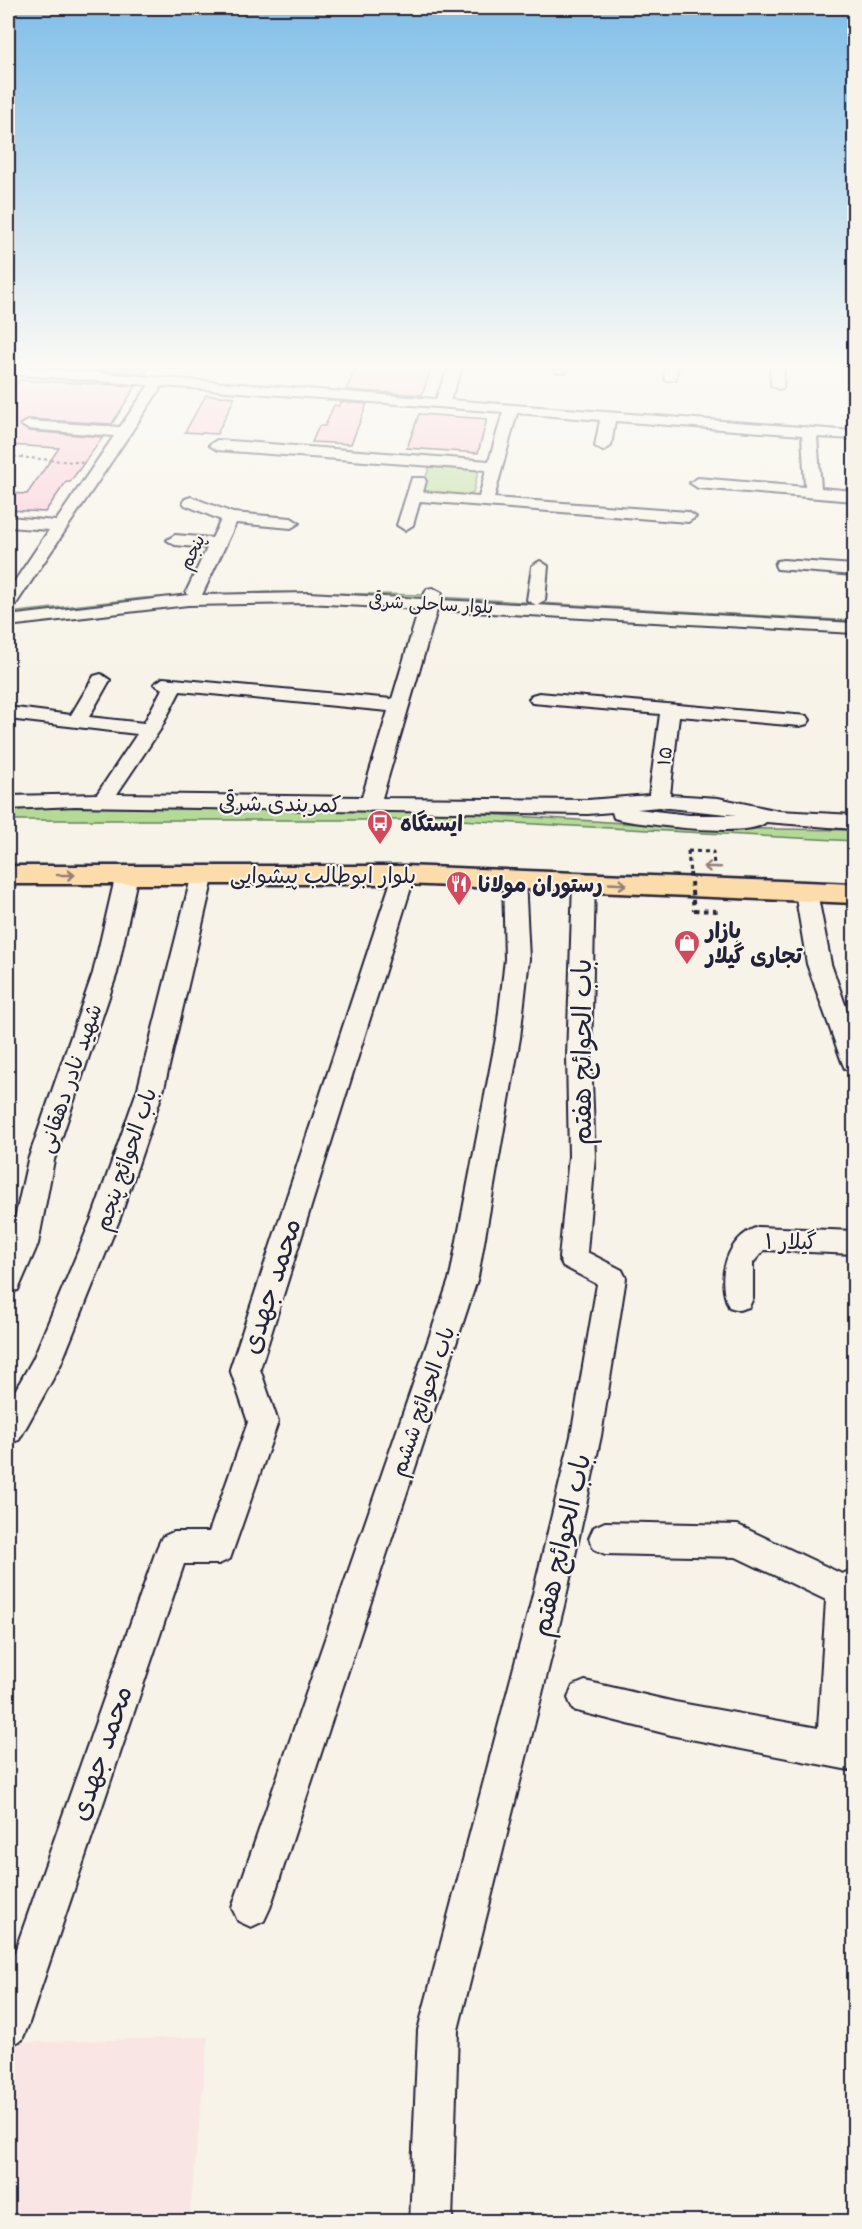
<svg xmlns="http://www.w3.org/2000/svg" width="862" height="2229" viewBox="0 0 862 2229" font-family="Mynerve,'Playpen Sans Arabic',sans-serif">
<rect width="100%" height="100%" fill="#f7f3e8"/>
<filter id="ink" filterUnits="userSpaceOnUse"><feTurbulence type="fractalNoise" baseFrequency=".0167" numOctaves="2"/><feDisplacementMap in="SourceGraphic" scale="12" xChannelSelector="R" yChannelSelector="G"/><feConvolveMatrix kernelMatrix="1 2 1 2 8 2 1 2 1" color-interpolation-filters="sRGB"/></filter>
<g filter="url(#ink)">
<path fill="#f9e5e3" d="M208,2037L189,2221H8V2043Z"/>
<path fill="#b4da95" stroke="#6b7e68" stroke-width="1.5" d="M436,465L471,467L478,472L473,493C458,498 435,496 422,489L429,468Z
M268,592L426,595L424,599L318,595L10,618L9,613L144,598Z
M438,597L854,621V625L439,600Z
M71,807L456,812L700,828L854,830V841L459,820H8V809Z"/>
<path fill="#fdc4d6" stroke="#22223b" stroke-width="1.5" d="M74,366H150L144,374L72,369Z
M357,366H432L422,395L346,390Z
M19,380L136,386L112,424L28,419L19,424L28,431L103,437L70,482H66L45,512L8,510V493L27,494L59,448L8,445V395Z
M206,395L235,397L217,434L185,432Z
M341,402L367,404L351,444L312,442L319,426H325L334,405L339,406Z
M419,414L487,419L478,453L407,448Z"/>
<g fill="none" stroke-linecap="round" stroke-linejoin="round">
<defs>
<path id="minor" d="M8,366L436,399L449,366H463L450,400L854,431V439L817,437L821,488L854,491V501L698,488L690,483L698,478L805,487L802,435L615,421L611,446L603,451L595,446L600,420L517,413L494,498L688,512L696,517L688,522L420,501L413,525L405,530L397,525L412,478H424L426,481L423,492L479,497L486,470L217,450L209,445L217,440L489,461L503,412L162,386L14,607L8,608V591L49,530L8,527V517L56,521L114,436L28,429L21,425L28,421L120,427L149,385L8,374Z
M555,366H569L566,372H556Z
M664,366H678L675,380H665Z
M770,366H784L783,388L778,389L771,385Z
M191,497L233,513L291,518L299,523L291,528L236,523L202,595L308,593L422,599L427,589L433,588L442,593L440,600L536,605L527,600L532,566L540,561L548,566L545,600L536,605L854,623V633L437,610L382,798L588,800L649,795L660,714L532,703L529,699L532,695L539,693L807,716L810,720L807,724L800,726L679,716L670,795L718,798L779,811L854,815V829L766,822C749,839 647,824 621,820L614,818L612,812L588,814L75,806L8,809V796L97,794L137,734L8,719V707L71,715L94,676L101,674L110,680L89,717L144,723L162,689L154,684L163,678L392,699L419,609L308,603L188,605L8,626V616L188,595L186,592L207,548L175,545L167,540L175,535L212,538L221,520L185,505L183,502L185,499ZM180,691L388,711L362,797L117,794L160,730ZM659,807L736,815H689L637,809Z
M783,560L854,565V575L777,569L775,565L777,561Z
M127,867L135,869L138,874L117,973L54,1160L38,1244L18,1290L8,1293V1250L28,1160L93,973L116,874L119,869Z
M203,867L211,869L214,874L164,1088L120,1218L60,1366L19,1440L8,1444V1403L33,1359L92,1218L138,1088L192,874L195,869Z
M404,868L412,870L415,875L260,1369L278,1422L230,1559L219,1564H184L28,2026L22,2040L8,2046V1971L157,1548L162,1537L173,1532H209L248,1422L230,1369L393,875L396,870Z
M514,871L522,873L525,878L529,959L520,1038L478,1277L270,1908L264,1921L251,1927L238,1921L232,1908L450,1277L496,1038L505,959L503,878L506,873Z
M584,875L592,877L595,882L591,1057L595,1156L587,1252L622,1270L626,1278L601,1436L564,1606L458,2030L452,2222H410L418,2030L530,1606L571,1436L597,1284L563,1266L559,1258L569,1156L567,1057L573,882L576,877Z
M806,885L814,887L817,892L831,964L854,1030V1071L845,1069L842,1062L807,964L795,892L798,887Z
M758,1227L854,1231V1254L764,1250L753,1263V1298L749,1307L739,1310L729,1307C715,1278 727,1237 758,1227Z
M605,1522L738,1525L842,1574L854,1569L852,1735L854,1771L675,1736L573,1710L568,1698L573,1686L585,1681L675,1702L818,1728L826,1600L736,1557L605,1554L594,1549L589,1538L594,1527Z"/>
<path id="highway" d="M8,866H404L854,884V903L404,884H8Z"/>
</defs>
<use href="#minor" stroke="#22223b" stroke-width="4"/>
<use href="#highway" stroke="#22223b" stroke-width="5"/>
<path stroke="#22223b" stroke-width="2" stroke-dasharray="3 3" stroke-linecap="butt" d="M8,456L84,463"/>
<path stroke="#22223b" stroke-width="3" stroke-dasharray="4 4" stroke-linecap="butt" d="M688,851L713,852L714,867"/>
<path stroke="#22223b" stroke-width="4" stroke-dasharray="4.5 4.5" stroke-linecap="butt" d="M694,910L716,911V907"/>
<use href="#minor" fill="#f7f3e8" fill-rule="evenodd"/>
<use href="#highway" fill="#fddcac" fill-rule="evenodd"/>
<path stroke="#22223b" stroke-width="3" stroke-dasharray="4 4" stroke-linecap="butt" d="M688,851L690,875"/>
<path stroke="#22223b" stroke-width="4" stroke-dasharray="4.5 4.5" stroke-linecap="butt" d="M690,873L694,910"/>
</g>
<defs><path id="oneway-shaft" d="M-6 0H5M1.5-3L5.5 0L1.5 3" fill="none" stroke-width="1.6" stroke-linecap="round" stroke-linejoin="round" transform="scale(1.5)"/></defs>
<g stroke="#907f74">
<use href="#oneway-shaft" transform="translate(712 867) rotate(-178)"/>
<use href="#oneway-shaft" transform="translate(66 875)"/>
<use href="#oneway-shaft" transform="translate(618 884) rotate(3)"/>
</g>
</g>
<linearGradient id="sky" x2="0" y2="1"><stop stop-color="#81bee8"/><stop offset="0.54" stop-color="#fbfaf5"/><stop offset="1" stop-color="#fbfaf5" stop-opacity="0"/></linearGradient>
<rect width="862" height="678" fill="url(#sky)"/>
<defs>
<symbol id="bus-pin" viewBox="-11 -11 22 30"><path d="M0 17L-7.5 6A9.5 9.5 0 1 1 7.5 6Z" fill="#d1495b" stroke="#f7f3e8"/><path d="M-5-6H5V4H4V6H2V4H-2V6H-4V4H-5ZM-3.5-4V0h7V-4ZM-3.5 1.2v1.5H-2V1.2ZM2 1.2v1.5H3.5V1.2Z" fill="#fff"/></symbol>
<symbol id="restaurant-pin" viewBox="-11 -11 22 30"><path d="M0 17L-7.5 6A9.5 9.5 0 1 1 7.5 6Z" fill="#d1495b" stroke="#f7f3e8"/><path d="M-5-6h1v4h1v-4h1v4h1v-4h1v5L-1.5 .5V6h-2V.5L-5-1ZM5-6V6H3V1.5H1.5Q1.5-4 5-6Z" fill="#fff"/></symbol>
<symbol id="shop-pin" viewBox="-11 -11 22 30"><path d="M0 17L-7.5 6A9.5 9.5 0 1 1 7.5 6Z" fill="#d1495b" stroke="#f7f3e8"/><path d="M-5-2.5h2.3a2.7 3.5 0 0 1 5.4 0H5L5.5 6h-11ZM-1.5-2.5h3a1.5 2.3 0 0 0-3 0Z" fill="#fff"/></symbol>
</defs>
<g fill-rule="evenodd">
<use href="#bus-pin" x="365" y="808" width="30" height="40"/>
<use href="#restaurant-pin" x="444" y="869" width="30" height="40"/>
<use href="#shop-pin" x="672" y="928" width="30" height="40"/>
</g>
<g text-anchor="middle" stroke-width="4.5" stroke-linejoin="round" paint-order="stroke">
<g font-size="18" fill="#22223b" stroke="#f7f3e8">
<text transform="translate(192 552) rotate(-64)" y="6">پنجم</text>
<text transform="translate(431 604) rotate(3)" y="6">بلوار ساحلی شرقی</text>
<text transform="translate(665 756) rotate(-83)" y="6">۱۵</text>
</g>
<g font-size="22" fill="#22223b" stroke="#f7f3e8">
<text transform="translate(280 803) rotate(1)" y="8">کمربندی شرقی</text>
<text x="323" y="883">بلوار ابوطالب پیشوایی</text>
<text transform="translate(69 1078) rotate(-71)" y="8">شهید نادر دهقانی</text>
<text transform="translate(125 1159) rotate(-71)" y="8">باب الحوائج پنجم</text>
<text x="791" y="1249">گیلار ۱</text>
<text transform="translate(422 1401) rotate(-71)" y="8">باب الحوائج ششم</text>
</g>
<g font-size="22" font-weight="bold" fill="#22223b" stroke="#f7f3e8" text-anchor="start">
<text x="400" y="831">ایستگاه</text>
<text x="478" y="892">رستوران مولانا</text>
<text x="706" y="938">بازار<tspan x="706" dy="25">تجاری گیلار</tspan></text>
</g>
<g font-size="27" fill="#22223b" stroke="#f7f3e8">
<text transform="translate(582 1052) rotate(-90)" y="9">باب الحوائج هفتم</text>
<text transform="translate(271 1286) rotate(-72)" y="9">محمد جهدی</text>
<text transform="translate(561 1545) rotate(-77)" y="9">باب الحوائج هفتم</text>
<text transform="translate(101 1753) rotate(-71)" y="9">محمد جهدی</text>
</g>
</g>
<rect width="862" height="2229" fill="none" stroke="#f7f3e8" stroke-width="30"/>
<rect x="15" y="15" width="832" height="2199" fill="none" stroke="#22223b" stroke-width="2" filter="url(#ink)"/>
</svg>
